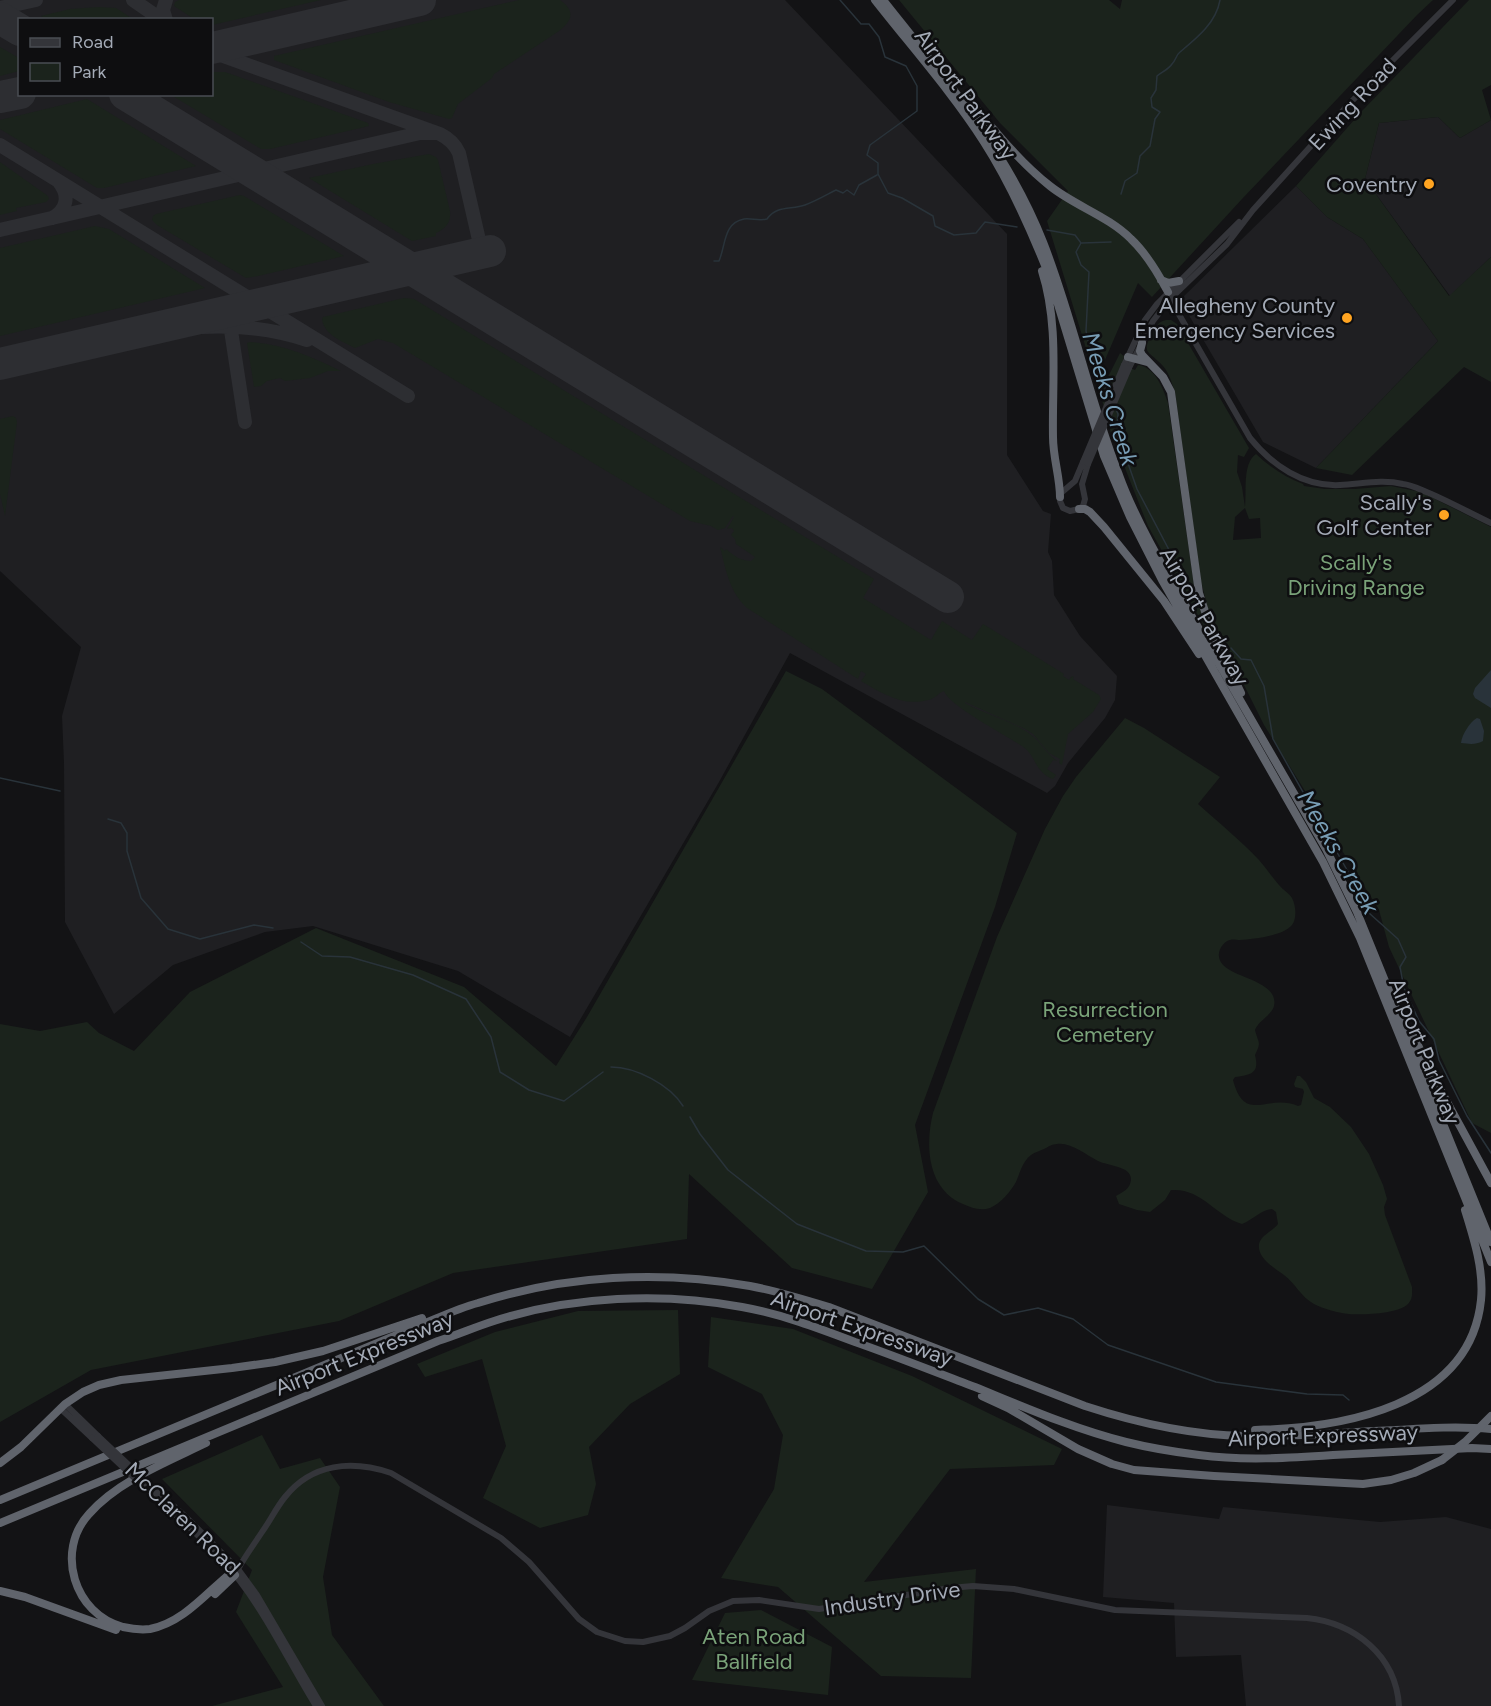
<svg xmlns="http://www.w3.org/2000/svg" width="1491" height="1706" viewBox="0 0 1491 1706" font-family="Figtree,sans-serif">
<rect width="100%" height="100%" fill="#131315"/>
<path fill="#1f1f22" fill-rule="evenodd" d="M0,0H785L1007,234V455L1043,511L1051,514L1048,552L1052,561L1054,595L1080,636L1117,676L1115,700L1105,718L1068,763L1055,786L1047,793L790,653L719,782L570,1037L458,971L313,926L265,932L173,965L114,1014L65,922L64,763L62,716L81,647L0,571ZM20,20H212V94H20Z
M1438,117L1460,138L1491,120V257L1450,296L1365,179L1379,123Z
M1296,186L1327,217L1363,239L1438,341L1316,468L1263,442L1180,300Z
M1107,1505L1219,1519L1223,1507L1380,1522L1446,1517L1491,1529V1706H1246L1241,1655L1176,1657L1174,1603L1103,1597Z"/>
<path fill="#1b231c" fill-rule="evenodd" d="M179,0H321L212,25V20L194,19L174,6L175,2Z
M519,0H560C576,11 572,21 559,31L494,74L492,78L458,104L452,118L449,119L389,102L274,60V56Z
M899,0H1109L1120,9L1122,0H1433L1417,15L1242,199L1152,297L1138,283L1096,381L1047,221L1068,191L1000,123Z
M1469,0H1491V85L1482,90L1491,120L1460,138L1438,117L1379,123L1365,179L1449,296L1491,257V382L1464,367L1352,475L1316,468L1438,341L1363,239L1327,217L1296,186L1362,111Z
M98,7L116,8L133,19L47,20L41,16L70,9Z
M0,47L19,58V71L0,76Z
M212,72H225L368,123L369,126L270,149H261L171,95L212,94Z
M87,99L196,166L104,188H97L0,129V120Z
M429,154L436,157L438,160L450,211C451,223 446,228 436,233V236L412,241L309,178L373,164Z
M0,162L48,196L49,199L46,202L16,208L17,211L0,215Z
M240,195L244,196L344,256L258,276L246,278L157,225L152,220L153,216L156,214Z
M95,226L109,229L205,288L0,336V248Z
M404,298L414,299L874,579L863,598L931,640L942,621L972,640L983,624L1064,674L1063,676L1069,680L1072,676L1074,677L1073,679L1099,695L1101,699L1093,712L1068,734L1062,765L1059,763L1060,759L1049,753L1033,734L1025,729L965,702V703C986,715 1011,720 1030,734C1040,741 1046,753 1057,761L1053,760L1047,769L1056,775L1053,779C1034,772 1037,756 1022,746C1006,735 949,706 944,691C938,693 935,699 928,700C902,707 882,693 861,681L866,674L861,671L858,679L747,608C729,591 726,570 720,547L725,551L726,549C734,556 741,561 751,561L755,557L736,544L735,539L731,535L734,531L732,528L727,529L734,517L733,516L725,528L718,530L711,526L690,521L393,343L378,339L355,348C342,341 324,335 322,319L323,317Z
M1166,320H1171L1177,324L1249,448L1244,457L1238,455L1237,472L1242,487L1245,507C1247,491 1242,464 1256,454C1270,467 1285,477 1303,484L1304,486L1325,489H1355L1391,486L1421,492L1491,527V1133L1472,1123L1389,947L1379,910L1264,725L1217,631L1208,609L1201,581L1175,392C1172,383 1169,373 1163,366C1149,350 1140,355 1153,332C1157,325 1158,322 1166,320ZM1245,508L1249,519L1260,518L1261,538L1233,540L1235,517Z
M250,342C283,344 312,357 341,371H328L310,378L285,381L280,378L267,381L261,386L254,387L247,343Z
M1120,353L1124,356L1122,365L1135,370L1138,365C1155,367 1163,388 1168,403L1195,592L1208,633L1148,526L1111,433L1100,393Z
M13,416L16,418L17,422L5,516L0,494V419Z
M786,671L822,689L1017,833L995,907L915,1125L928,1192L872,1289L792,1268L689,1174L687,1239L453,1273L339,1321L91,1370L0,1422V1024L40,1031L87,1022L99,1033L134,1051L190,992L316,928L464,987L556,1066L587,1017Z
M1125,718L1144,728L1220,777L1198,804C1218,822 1240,840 1259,860C1266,868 1272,877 1279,885C1283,890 1289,893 1292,898C1296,906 1297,918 1292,925C1283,936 1253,939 1240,940C1237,940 1233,939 1230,940C1225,941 1220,947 1219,953C1215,979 1280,976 1274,1006C1271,1016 1259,1020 1255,1030C1258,1043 1262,1041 1255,1055C1260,1074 1250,1075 1235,1077L1233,1080C1245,1125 1267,1093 1298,1106L1301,1105L1304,1092L1303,1089L1295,1087L1294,1084L1297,1076H1300L1306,1082L1314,1098L1330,1107L1351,1127L1369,1154L1383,1185L1387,1199L1384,1207L1385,1215L1412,1287C1412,1293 1413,1299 1408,1304C1398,1314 1363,1315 1349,1314C1339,1313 1323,1309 1314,1304C1301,1297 1295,1283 1284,1275C1274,1268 1257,1258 1259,1244C1261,1235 1273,1231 1278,1224L1276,1212L1272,1209C1260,1210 1253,1220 1242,1224C1214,1215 1202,1188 1171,1190L1165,1200L1150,1212L1137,1210L1119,1204L1116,1196C1123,1192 1130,1189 1131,1180C1132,1166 1108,1166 1098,1161C1086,1155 1071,1142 1057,1144C1052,1144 1048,1147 1044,1149C1040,1151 1035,1152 1031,1155C1022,1162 1020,1173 1016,1182C1011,1191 1000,1204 990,1208C980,1211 972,1208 963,1204C927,1189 925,1145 933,1113L997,937L1045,829L1063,796L1076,777Z
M678,1310L680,1374L630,1404L589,1447L596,1484L588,1515L540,1528L483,1498L506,1446L482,1359L425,1377L417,1364L495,1332L578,1311Z
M711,1317L793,1329L912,1376L1062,1449L1054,1465L950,1469L864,1582L976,1569L971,1678L881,1676L778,1587L721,1578L774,1489L783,1435L762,1394L708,1367Z
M262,1435L280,1469L320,1458L340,1487L323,1577L332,1635L384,1706H212L283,1687L236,1612L252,1570L162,1479Z
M761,1610L832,1647L828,1695L692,1680L725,1613Z"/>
<path fill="#29333a" d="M1491,670V708L1475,698L1473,694L1475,688Z
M1477,718L1480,719L1484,731L1483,741C1475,745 1470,744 1461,743C1462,734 1470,722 1477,718Z"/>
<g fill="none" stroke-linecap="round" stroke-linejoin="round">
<path stroke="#29333a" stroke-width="1.5" d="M840,0L861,24H869L879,37L885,57L906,66L917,86V111L870,145L867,155L878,163V174L888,193L902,198L933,216L935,226L954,235L976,233L985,222L1017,227
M1121,194L1125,181L1137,173L1140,156L1150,146L1155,119L1160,112L1152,107L1151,98L1156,90L1157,76C1162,72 1169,69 1172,64C1176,60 1176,55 1180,52C1197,38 1216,23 1220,0
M1047,230L1075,235L1081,243L1076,252L1081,265L1089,272L1086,331L1093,360L1109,394
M1082,243L1111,242
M714,261H719C726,245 723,223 744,219C751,218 759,221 767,219C777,205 791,210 805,205C816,201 826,195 836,190L843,193L847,190L854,195L859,185L877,175
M1115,407L1118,414L1117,432L1137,489L1188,586
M1231,648L1241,659L1251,660L1264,686L1273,739L1364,900L1369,913L1398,939L1406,957L1400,967L1404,988L1419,1021L1434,1039L1439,1060L1467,1116L1491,1153
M0,778L60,791
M108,819L121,823L127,833V851L141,898L168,929L200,939L254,925L273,928
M301,942L322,956L350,957L413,975L466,999L491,1037L500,1072L529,1090L564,1101L603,1072
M611,1067C636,1067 670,1085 683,1106
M690,1117L700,1134L728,1170L797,1224L866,1251L903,1252L924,1246L978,1299L1004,1315L1038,1308L1073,1319L1108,1345L1216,1382L1307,1394L1343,1395L1349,1400"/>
<path stroke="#2d2e32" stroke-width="14" d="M133,0L162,20
M0,8L36,0
M166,20L163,10L166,0
M212,52L440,134C448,138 455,144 459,153L482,253
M0,145L408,396
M52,218C67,210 70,196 59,182
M0,230L420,133H435
M228,311L245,422
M129,334C191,326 246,320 307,340"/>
<path stroke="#2d2e32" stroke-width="32" d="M0,18L20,30
M212,48L420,0
M125,94L948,597
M0,97L20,93
M0,364L490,251"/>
<path stroke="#34353a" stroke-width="6" d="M1169,297L1250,438C1272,465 1303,487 1340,485C1361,484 1382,479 1403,484C1412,485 1421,490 1429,493C1450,502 1470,513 1491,523
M1124,365L1145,320L1157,304L1239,222
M1129,368L1153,321L1170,299L1227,244L1253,210L1348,105L1453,0
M1083,462L1075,481L1061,493L1060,501L1063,508L1070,511L1079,509L1083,506L1085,499L1082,484L1088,464
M65,1404L98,1436
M61,1409L92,1438
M150,1485L186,1517L238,1569L257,1595L322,1706
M144,1487C177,1516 212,1546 239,1580C269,1619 290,1664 316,1706
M235,1575C242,1560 253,1546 262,1532C270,1521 276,1508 285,1497C312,1463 352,1460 391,1473L501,1538L529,1562L579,1619L597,1632L625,1641L643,1642L670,1636L685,1628L709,1611L733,1601L759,1600L819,1609L950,1588L973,1586L1014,1589L1115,1610L1307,1618C1354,1623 1396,1655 1399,1706"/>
<path stroke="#60646c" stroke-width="8" d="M875,0C911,46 952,92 984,142C1011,184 1032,232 1050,278L1104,456L1130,517L1162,580L1323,862L1360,938L1491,1262
M883,0C943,76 1007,150 1043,242C1073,318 1089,399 1119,475C1132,511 1150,544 1169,577L1326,849L1357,912L1491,1242
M965,95C991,126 1017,160 1050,186C1075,206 1108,216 1131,239C1147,254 1158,273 1168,292
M1042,271C1059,324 1052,382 1053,437C1053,458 1060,477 1060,497
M1161,280L1168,283L1179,281
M1142,343L1140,351L1142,355L1163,377L1171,392L1199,593L1211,630L1241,693
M1128,357L1147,362
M1079,509H1085L1090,512L1104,527L1164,601L1199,654
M1413,1035L1434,1078L1491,1183
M982,1396L1008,1408L1078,1449L1112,1464L1134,1470L1214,1476L1363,1484L1391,1480L1414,1473L1442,1460
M1255,1430C1341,1428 1470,1407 1481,1300C1484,1270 1474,1239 1465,1210
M206,1443C167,1462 118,1481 89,1514C55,1551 74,1614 123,1627C132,1629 141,1630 150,1629C184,1622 206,1593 232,1572
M0,1463L21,1447L65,1404L83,1392L99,1385L121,1380L232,1368L275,1362L323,1351L422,1318
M0,1500L435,1319C449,1313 463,1307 478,1303C565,1275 660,1270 750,1286C777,1291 803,1299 829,1307L1085,1406C1137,1423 1190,1435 1245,1436C1295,1437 1345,1432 1395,1430C1427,1428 1459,1426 1491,1429
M0,1523L438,1341C457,1335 475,1327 494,1321C571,1296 663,1292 742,1307C781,1314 818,1328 855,1342C895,1356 935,1372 975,1387C1024,1407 1074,1429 1126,1442C1150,1448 1175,1452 1199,1455C1243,1461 1289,1458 1333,1455C1379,1453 1425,1450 1472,1448L1491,1449
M0,1591L25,1597L116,1630
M215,1594L235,1575"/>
<path stroke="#34353a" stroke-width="6" d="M1083,462L1124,365
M1088,464L1129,368
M98,1436L150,1485
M92,1438L144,1487"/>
<path stroke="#60646c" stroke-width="8" d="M1442,1460L1465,1442L1491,1416"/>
</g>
<g fill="#ffa421" stroke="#0e0e10" stroke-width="2">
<circle cx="1429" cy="184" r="6"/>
<circle cx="1347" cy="318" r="6"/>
<circle cx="1444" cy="515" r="6"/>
</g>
<g text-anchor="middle" stroke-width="5" stroke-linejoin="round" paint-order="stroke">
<g font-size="22" fill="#a4abb7" stroke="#0e0e10">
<text transform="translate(966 94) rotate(54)" y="8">Airport Parkway</text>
<text transform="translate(1352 104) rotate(-47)" y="8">Ewing Road</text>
<text transform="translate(1205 616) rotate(60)" y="8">Airport Parkway</text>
<text transform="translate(1425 1051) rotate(68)" y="8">Airport Parkway</text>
<text transform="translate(862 1328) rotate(19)" y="8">Airport Expressway</text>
<text transform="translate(364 1353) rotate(-22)" y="8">Airport Expressway</text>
<text transform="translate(1323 1435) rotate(-2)" y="8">Airport Expressway</text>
<text transform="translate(183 1518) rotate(44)" y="8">McClaren Road</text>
<text transform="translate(892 1598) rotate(-8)" y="8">Industry Drive</text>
</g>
<g font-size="22" fill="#a4abb7" stroke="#0e0e10" text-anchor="end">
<text x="1417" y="192">Coventry</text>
<text x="1335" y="313">Allegheny County<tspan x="1335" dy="25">Emergency Services</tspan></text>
<text x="1432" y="510">Scally's<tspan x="1432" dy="25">Golf Center</tspan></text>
</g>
<g font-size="22" fill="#7aa379" stroke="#0e0e10">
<text x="1356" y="570">Scally's<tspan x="1356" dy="25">Driving Range</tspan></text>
<text x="1105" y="1017">Resurrection<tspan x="1105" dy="25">Cemetery</tspan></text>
<text x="754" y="1644">Aten Road<tspan x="754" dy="25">Ballfield</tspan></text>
</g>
<g font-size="24" font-style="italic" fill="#789db5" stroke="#0e0e10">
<text transform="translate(1110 399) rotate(73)" y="8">Meeks Creek</text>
<text transform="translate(1338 852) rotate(60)" y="8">Meeks Creek</text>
</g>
</g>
<rect x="18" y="18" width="195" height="78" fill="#0e0e10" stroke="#4a4d53" stroke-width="1.5"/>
<rect x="30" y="38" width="30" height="9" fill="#34353a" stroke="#4a4d53" stroke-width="1.5"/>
<text x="72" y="48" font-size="18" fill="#a4abb7">Road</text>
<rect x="30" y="63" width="30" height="18" fill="#1b231c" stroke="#4a4d53" stroke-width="1.5"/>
<text x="72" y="78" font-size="18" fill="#a4abb7">Park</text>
</svg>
